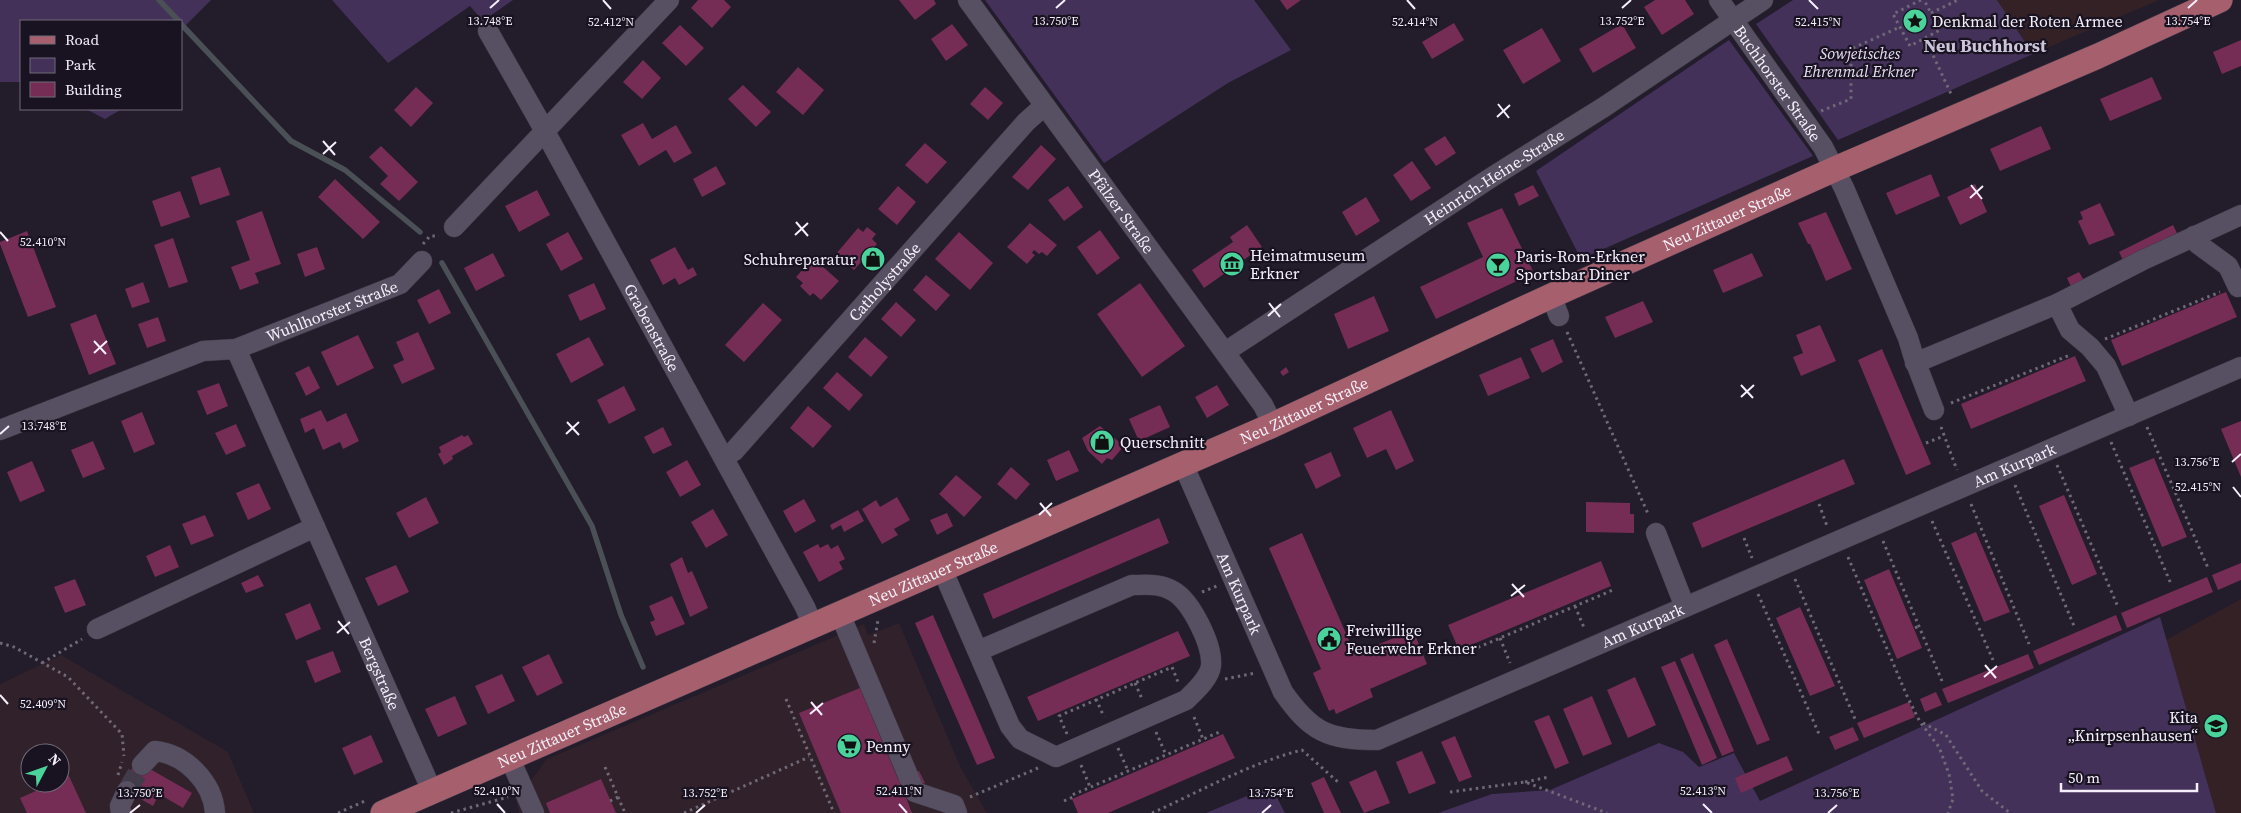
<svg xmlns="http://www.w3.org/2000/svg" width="2241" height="813" viewBox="0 0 2241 813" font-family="'Source Serif 4',serif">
<rect width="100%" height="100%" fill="#221c2b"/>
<path fill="#31212b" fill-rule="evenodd" d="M899,623L960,766L987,813H519L516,800L547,759L864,624L868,635Z
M61,655L228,752L254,813H0V684ZM30,753H60V783H30Z"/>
<path fill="#332126" d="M1997,0H2159L2033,54Z
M2241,599V813H2216L2166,640Z"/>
<path fill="#433159" d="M0,0H211L181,30V21H21V82H0Z
M332,0H513L483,21L470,6L388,63Z
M985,0H1254L1291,50L1228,83L1104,163Z
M1793,0H1997L2033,54L1838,140L1756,24Z
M1729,40L1813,156L1581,259L1536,171Z
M86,109H122L105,119Z
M2160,617L2216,813H1438L1492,794L1550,790L1659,743L1683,752L1699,767L1734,753L1760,801Z
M1271,786L1285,813H1206Z"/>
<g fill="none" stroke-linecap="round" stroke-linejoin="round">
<path stroke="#4a5055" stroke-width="5.5" d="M159,0L179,21
M181,24L291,141L345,170L420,232
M442,263L592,526L621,615L643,667"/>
</g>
<path fill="#752d56" d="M698,0H724L731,7L712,28L691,8Z
M899,0H934L936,4L915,20Z
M1280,0H1301L1287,10Z
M1655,0H1685L1694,14L1662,35L1644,7Z
M1454,23L1464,40L1432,59L1422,42Z
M952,24L968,45L946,61L931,39Z
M1622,24L1636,48L1593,73L1579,49Z
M680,25L704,48L686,66L662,43Z
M1542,28L1561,61L1523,84L1503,50Z
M2241,40V66L2222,74L2213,52Z
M643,60L661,78L642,99L623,82Z
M798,67L824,90L803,115L776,92Z
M2152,77L2162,99L2110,121L2100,99Z
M743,85L771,112L756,127L728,99Z
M416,87L433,103L411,127L394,110Z
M985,87L1003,103L988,120L970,104Z
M643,123L652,139L676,125L692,153L674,163L666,150L639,166L621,135Z
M2041,126L2051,149L2000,171L1990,149Z
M1445,136L1456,153L1436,166L1424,149Z
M925,143L947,162L927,184L905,165Z
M1041,145L1056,159L1028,190L1012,177Z
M381,146L418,182L399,201L380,184L388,176L369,157Z
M1412,161L1431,188L1411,201L1393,175Z
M716,166L726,184L702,197L693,179Z
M220,167L230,195L200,205L191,177Z
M1931,174L1940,196L1896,215L1886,193Z
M335,179L380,222L363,239L318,197Z
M1975,184L1987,212L1960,225L1947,197Z
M1533,185L1539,196L1519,206L1514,194Z
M898,186L916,202L897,225L878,209Z
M1068,186L1083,207L1064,221L1048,200Z
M537,190L550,215L519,232L505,206Z
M180,191L190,217L161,227L152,201Z
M1366,197L1380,221L1356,236L1342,212Z
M2100,203L2115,235L2089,245L2078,221L2083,219L2080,212Z
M1502,208L1534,273L1436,319L1420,287L1483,257L1467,223Z
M262,211L281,264L255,273L259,283L240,290L231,267L250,260L236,221Z
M1826,212L1852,269L1826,281L1810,244H1808L1798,223Z
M1030,223L1057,245L1047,256L1042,252L1039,254L1034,250L1032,253L1035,255L1027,264L1007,247Z
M1247,225L1262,247L1204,288L1192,270L1233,242L1230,237Z
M2173,225L2179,237L2125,264L2119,252Z
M867,227L876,234L872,239L877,244L854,270L836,254L858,228L863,232Z
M1100,230L1120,258L1097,275L1077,247Z
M27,231L56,307L28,317L0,244V242Z
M568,232L583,259L561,271L546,244Z
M959,232L993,263L970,290L935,259Z
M173,238L188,282L169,288L154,245Z
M317,247L325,269L305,277L297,254Z
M675,247L688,270L693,267L697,275L679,285L675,278L663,285L650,260Z
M493,253L505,276L476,291L464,268Z
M1752,253L1763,276L1723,293L1713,270Z
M813,258L839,281L821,300L813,293L810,296L800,286L803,283L796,277Z
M2079,272L2085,282L2072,289L2067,278Z
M926,275L950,295L936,311L913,290Z
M143,282L150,302L132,308L125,289Z
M594,283L606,309L580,321L568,295Z
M1140,283L1185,346L1142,377L1097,314Z
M439,289L451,313L429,324L417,300Z
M2226,292L2237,317L2122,366L2111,340Z
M1374,296L1389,331L1348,349L1334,314Z
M1643,301L1653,322L1615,338L1605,317Z
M896,302L916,320L901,337L881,319Z
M763,303L782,320L744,362L725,345Z
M96,314L116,364L89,375L70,324Z
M158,317L166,341L147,348L138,324Z
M1820,325L1836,361L1801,376L1793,357L1803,353L1796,335Z
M418,332L435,369L402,384L393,365L404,360L396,342Z
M358,335L374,368L337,386L321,352Z
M589,337L604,365L571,383L556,354Z
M865,337L888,357L871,377L848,357Z
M1553,339L1563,362L1542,373L1530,349Z
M1882,349L1931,464L1906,475L1858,360Z
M2075,356L2086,381L1971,429L1961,404Z
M1521,357L1530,378L1488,396L1479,375Z
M309,366L320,388L306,396L295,373Z
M1286,367L1289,372L1283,376L1280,372Z
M837,372L863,395L849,411L823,388Z
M219,383L228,406L207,415L197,391Z
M1217,385L1229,405L1207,418L1195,397Z
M624,386L636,410L609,424L597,400Z
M1160,405L1170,427L1139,441L1129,419Z
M808,406L832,426L813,448L790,428Z
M321,410L327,422L346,413L359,441L343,449L340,442L323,450L314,428L305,433L300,419Z
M1391,410L1414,461L1396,470L1386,449L1367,458L1353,428Z
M142,412L155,444L134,453L121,421Z
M2241,421V477L2221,429Z
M236,424L246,446L226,455L215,433Z
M1100,426L1124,446L1112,460L1107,458L1102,464L1088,451L1082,438Z
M663,427L672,445L653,454L644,437Z
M462,435L464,437L468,435L473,444L452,456L453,459L444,465L438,454L441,452L439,447Z
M93,441L105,469L83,478L71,450Z
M1069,450L1079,471L1056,481L1047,460Z
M1331,452L1341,476L1316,489L1304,464Z
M2154,458L2187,537L2162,547L2129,468Z
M1844,459L1855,484L1702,548L1692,523Z
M687,460L701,485L680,497L666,472Z
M32,461L45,491L20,502L7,472Z
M1011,467L1030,484L1016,500L997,484Z
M956,475L982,497L964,517L939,494Z
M259,483L271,509L248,520L236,493Z
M2064,495L2097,574L2072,585L2039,506Z
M426,497L439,523L409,538L396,513Z
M897,497L910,520L894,529L898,535L882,544L862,509L876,500L880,507Z
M804,499L816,521L795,533L783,511Z
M1586,502L1630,503V514H1634V533L1586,532Z
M713,509L728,535L706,548L691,522Z
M858,510L864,521L844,532L841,525L832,530L830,525Z
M947,513L953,526L937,535L930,520Z
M205,515L214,536L191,545L182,524Z
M1159,518L1169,543L993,619L983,594Z
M1976,532L2010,612L1984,622L1951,543Z
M1302,533L1355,654L1413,630L1427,664L1370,689L1373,697L1336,714L1334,709L1329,711L1313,673L1321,669L1269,548Z
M818,544L820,548L828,544L831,549L838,545L845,559L839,562L843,569L819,582L803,552Z
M170,545L179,567L155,577L146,556Z
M682,557L688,573L692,571L708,608L690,617L670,564Z
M1601,561L1611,586L1459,650L1448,625Z
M2241,563V580L2218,590L2212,575Z
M396,565L409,592L378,606L365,578Z
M1889,569L1922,648L1897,659L1864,580Z
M258,575L264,586L246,593L241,583Z
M2207,577L2213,592L2127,628L2121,613Z
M75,579L86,605L65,613L54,587Z
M672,596L685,624L656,636L650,622L655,620L649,606Z
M310,603L321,629L296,640L285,614Z
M1800,607L1835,686L1810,696L1776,618Z
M933,615L995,758L977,765L915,623Z
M2116,615L2122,630L2039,665L2033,651Z
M1178,631L1190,656L1038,721L1027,697Z
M1727,639L1770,740L1757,745L1714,645Z
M333,651L341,672L315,683L306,661Z
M1693,653L1734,751L1722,756L1680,659Z
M549,654L563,683L537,696L522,667Z
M2028,654L2034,668L1948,703L1942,689Z
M1675,661L1717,758L1702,765L1661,667Z
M502,674L515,701L488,714L475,686Z
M1635,677L1656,725L1628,738L1607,690Z
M860,688L898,779L919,771L925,783L904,792L912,813H841L799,713Z
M1936,692L1942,705L1925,712L1920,699Z
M455,696L467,724L438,737L425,709Z
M1592,696L1612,744L1583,756L1563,709Z
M1909,702L1915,717L1864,738L1857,723Z
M1549,715L1569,763L1555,769L1534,721Z
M1853,727L1859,740L1835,750L1829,737Z
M1223,734L1235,758L1108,813H1078L1072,799Z
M371,735L383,762L354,775L342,748Z
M1455,736L1472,777L1459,782L1441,742Z
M1422,751L1436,783L1409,794L1396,762Z
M1787,756L1793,770L1741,793L1735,778Z
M136,761L192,793L183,808L159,794L153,806L121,788Z
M1376,770L1390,803L1364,813L1349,782Z
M69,776L86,813H27L20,798L54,783H60V780Z
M1324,777L1341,813H1324L1311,783Z
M601,779L616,813H550L546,803Z"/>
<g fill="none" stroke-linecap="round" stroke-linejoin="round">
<path stroke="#423c4a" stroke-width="20" stroke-dasharray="20 10" stroke-linecap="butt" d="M127,791L142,765"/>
<defs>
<g id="minor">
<path id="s1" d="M968,0L1263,405L1273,425"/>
<path id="s2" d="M1719,0L1823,147L1844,188L1908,338L1914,358L1934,410"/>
<path id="s3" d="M488,31L537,117L805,607L813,626"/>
<path d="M454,227L669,0"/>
<path d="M2194,236L2198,244L2228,266L2238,287"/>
<path d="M1551,296L1559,316"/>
<path id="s4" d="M236,349L432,791"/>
<path id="s5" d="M1225,352L1492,177L1604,107L1763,0"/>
<path d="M1915,363L2057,304"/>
<path d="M2129,416L2106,366L2090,347L2070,330L2057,304L2143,260L2241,215"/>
<path id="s6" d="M0,430L203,351L236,349L400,284L422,261"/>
<path id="s7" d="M723,457L734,451L1026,122L1044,106"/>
<path id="s8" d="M1183,464L1283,692C1311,732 1328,740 1377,740L2241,367"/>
<path d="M1656,533L1685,607"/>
<path d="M942,569L1010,726L1020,739L1056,757L1186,700C1195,691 1209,679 1211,666C1213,645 1191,601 1173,591C1160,583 1146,585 1132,585L978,651"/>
<path d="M840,614L915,792L954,805L957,813"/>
<path d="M97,629L315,527"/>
<path d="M510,759L534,813"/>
<path d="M142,765L155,751C185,754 213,782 215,813"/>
<path d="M121,813L120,806L127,791"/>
</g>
<g id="major">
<path id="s9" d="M383,813L1273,425L1551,296L1835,169L2098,56L2220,0"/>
</g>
</defs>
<use href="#minor" stroke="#3f3946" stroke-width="21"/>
<use href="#major" stroke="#3f3946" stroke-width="26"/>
<path stroke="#6f6977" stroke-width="3" stroke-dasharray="2.5 4" stroke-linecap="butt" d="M1921,0L1893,14L1910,46L1940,30L1924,0
M1931,13L1958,0
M1925,38L1952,96
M1821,111L1851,99V49L1900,27
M423,244L430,236H439
M1567,332L1649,516
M2105,339L2220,292
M1951,403L2070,355
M1941,427L1957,470
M2147,427L2208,568
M2111,442L2171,584
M1926,443L1944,436
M2057,465L2118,607
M2015,485L2074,626
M1819,504L1827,526
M1971,504L2029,644
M1932,521L1993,660
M1744,538L1752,558
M1883,541L1942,681
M1848,557L1907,696L1920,722L1939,747L1949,774L1953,799L1948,813
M1795,579L1855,719
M1202,592L1217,586
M1758,594L1819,734
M1575,606L1585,630
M1915,628L1919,626
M1500,638L1510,663
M0,643L14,647L68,677L122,734L124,756
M874,643L878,620
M1460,655L1613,590
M42,663L82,639
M1225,679L1256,673
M1135,683L1142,699
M786,699L834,813
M1096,699L1104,717
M1194,717L1203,739
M1923,723L1946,735L1982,791L2010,813
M1156,732L1166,755
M1067,734L1059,716L1172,667L1178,682
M1118,748L1128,771
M1081,765L1090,787
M605,767L625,813
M118,775L122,762
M1525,782L1549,777
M1450,792L1525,782L1607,813
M970,797L1038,768
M610,801L618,797
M1064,801L1073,797L1072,795L1222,731
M338,813L365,801
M451,813L508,797
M684,813L809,757
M1152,813C1201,791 1250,763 1302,750L1338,782"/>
<use href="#minor" stroke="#575062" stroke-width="20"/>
<use href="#major" stroke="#a6606d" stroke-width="25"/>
</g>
<path fill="none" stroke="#f4effa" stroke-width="2" d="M603,0L611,9M1407,0L1415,9M1809,0L1818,9M490,8L499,0M1056,8L1065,0M1622,8L1631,0M2188,8L2197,0M1498,104L1509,118M1497,117L1510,105M323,141L335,155M323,154L336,142M1971,185L1982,199M1970,198L1983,186M796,222L808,236M0,232L8,241M795,235L808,223M1269,303L1280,317M1268,316L1281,304M94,341L106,354M94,353L107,341M1741,385L1753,398M1741,397L1754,385M567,422L579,435M0,434L9,426M566,434L579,422M2232,462L2241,454M2233,487L2241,497M1040,503L1051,516M1039,515L1052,503M1512,584L1524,597M1511,596L1525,585M338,621L349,634M337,633L350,622M1985,665L1996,678M1984,677L1997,666M0,695L8,704M811,702L822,715M810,714L823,703M497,804L505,813M899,804L907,813M1703,804L1712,813M130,813L140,805M696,813L705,805M1262,813L1271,805M1828,813L1837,805"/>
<defs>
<symbol id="sight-disc" viewBox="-11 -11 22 22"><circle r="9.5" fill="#4ad49c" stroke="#191321"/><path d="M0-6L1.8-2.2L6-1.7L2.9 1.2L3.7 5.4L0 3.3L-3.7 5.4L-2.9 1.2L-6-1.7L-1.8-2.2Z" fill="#111"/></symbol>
<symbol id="shop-disc" viewBox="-11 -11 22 22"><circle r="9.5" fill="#4ad49c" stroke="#191321"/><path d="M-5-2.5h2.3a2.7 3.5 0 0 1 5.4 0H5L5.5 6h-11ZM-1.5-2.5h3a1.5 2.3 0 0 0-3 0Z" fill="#111"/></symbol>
<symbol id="museum-disc" viewBox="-11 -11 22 22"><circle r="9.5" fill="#4ad49c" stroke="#191321"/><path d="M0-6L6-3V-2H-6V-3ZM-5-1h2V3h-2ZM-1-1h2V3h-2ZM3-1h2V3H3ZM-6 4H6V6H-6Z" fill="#111"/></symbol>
<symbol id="bar-disc" viewBox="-11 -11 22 22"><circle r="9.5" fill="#4ad49c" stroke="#191321"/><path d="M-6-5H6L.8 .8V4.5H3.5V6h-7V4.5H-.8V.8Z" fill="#111"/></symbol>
<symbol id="civic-disc" viewBox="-11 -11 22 22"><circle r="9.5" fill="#4ad49c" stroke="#191321"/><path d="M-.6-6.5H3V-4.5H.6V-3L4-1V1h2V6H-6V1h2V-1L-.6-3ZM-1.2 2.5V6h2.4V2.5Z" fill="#111"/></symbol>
<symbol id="school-disc" viewBox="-11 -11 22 22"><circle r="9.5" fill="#4ad49c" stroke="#191321"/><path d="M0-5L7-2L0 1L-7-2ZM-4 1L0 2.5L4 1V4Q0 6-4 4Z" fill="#111"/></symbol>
<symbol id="supermarket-disc" viewBox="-11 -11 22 22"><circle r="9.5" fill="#4ad49c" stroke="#191321"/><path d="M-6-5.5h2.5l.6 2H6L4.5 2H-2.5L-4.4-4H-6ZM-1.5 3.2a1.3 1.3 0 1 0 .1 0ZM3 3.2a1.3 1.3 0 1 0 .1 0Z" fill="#111"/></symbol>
</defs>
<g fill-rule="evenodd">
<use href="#sight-disc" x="1901" y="7" width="28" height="28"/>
<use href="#shop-disc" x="859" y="245" width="28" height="28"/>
<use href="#museum-disc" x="1218" y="250" width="28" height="28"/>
<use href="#bar-disc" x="1484" y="251" width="28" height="28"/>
<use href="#shop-disc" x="1088" y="428" width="28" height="28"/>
<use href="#civic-disc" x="1315" y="625" width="28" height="28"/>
<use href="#school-disc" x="2202" y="712" width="28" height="28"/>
<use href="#supermarket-disc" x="835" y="732" width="28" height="28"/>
</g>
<g text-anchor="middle" stroke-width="4.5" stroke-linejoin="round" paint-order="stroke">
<g font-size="16" fill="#f4effa" stroke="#191321" text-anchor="start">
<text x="1932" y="27">Denkmal der Roten Armee</text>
<text x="1250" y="261">Heimatmuseum<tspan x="1250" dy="18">Erkner</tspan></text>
<text x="1516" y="262">Paris-Rom-Erkner<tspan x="1516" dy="18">Sportsbar Diner</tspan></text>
<text x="856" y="265" text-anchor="end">Schuhreparatur</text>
<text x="1120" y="448">Querschnitt</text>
<text x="1346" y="636">Freiwillige<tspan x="1346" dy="18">Feuerwehr Erkner</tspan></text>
<text x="2198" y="723" text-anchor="end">Kita<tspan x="2198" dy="18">„Knirpsenhausen“</tspan></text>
<text x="866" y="752">Penny</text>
</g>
<g font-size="16" font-style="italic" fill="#e7dff3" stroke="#191321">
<text x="1860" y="59">Sowjetisches<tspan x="1860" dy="18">Ehrenmal Erkner</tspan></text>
</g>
<g font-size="16" fill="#f4effa" stroke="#191321">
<text dy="6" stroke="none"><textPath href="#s2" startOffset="102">Buchhorster Straße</textPath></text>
<text dy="6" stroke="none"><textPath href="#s5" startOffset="321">Heinrich-Heine-Straße</textPath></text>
<text dy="6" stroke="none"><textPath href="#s1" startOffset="261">Pfälzer Straße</textPath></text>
<text dy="6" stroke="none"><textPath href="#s9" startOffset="1470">Neu Zittauer Straße</textPath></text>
<text dy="6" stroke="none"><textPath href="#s7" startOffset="239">Catholystraße</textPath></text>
<text dy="6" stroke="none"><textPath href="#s6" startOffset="354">Wuhlhorster Straße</textPath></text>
<text dy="6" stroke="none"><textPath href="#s3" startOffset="339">Grabenstraße</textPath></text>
<text dy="6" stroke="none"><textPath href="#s9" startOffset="1005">Neu Zittauer Straße</textPath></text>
<text dy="6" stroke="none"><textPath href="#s8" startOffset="1055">Am Kurpark</textPath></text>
<text dy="6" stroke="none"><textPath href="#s9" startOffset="600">Neu Zittauer Straße</textPath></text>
<text dy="6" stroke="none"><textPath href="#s8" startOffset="141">Am Kurpark</textPath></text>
<text dy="6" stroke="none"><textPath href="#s8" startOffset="650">Am Kurpark</textPath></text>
<text dy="6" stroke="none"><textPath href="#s4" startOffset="355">Bergstraße</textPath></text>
<text dy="6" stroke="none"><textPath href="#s9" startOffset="195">Neu Zittauer Straße</textPath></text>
</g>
<g font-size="18" font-weight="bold" fill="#ccc4d9" stroke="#191321">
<text x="1985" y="52">Neu Buchhorst</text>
</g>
</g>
<g font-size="12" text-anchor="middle" fill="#f4effa" stroke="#191321" stroke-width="4.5" stroke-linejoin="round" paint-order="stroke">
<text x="490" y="25">13.748°E</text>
<text x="1056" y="25">13.750°E</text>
<text x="1622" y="25">13.752°E</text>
<text x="2188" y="25">13.754°E</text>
<text x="611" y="26">52.412°N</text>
<text x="1415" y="26">52.414°N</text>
<text x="1818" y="26">52.415°N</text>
<text x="43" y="246">52.410°N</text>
<text x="44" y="430">13.748°E</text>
<text x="2197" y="466">13.756°E</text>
<text x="2198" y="491">52.415°N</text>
<text x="43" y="708">52.409°N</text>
<text x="497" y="795">52.410°N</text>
<text x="899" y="795">52.411°N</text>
<text x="1703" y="795">52.413°N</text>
<text x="140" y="797">13.750°E</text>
<text x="705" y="797">13.752°E</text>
<text x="1271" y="797">13.754°E</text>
<text x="1837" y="797">13.756°E</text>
</g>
<rect x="20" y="20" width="162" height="90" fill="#191321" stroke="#716b78"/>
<rect x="30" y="36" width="25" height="8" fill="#a6606d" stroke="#716b78"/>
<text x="65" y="45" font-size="15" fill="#f4effa">Road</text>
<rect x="30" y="58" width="25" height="15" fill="#433159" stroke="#716b78"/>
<text x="65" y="70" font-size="15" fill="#f4effa">Park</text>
<rect x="30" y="82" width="25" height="15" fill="#752d56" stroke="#716b78"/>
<text x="65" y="95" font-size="15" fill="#f4effa">Building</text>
<g transform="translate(45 768) rotate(49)"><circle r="24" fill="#191321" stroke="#716b78"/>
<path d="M0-4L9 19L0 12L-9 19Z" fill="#4ad49c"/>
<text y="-8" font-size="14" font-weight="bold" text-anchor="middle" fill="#f4effa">N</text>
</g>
<path d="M2061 783v8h136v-8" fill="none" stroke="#f4effa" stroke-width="2.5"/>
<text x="2068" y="783" font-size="15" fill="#f4effa" stroke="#191321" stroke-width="4" paint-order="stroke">50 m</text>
</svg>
